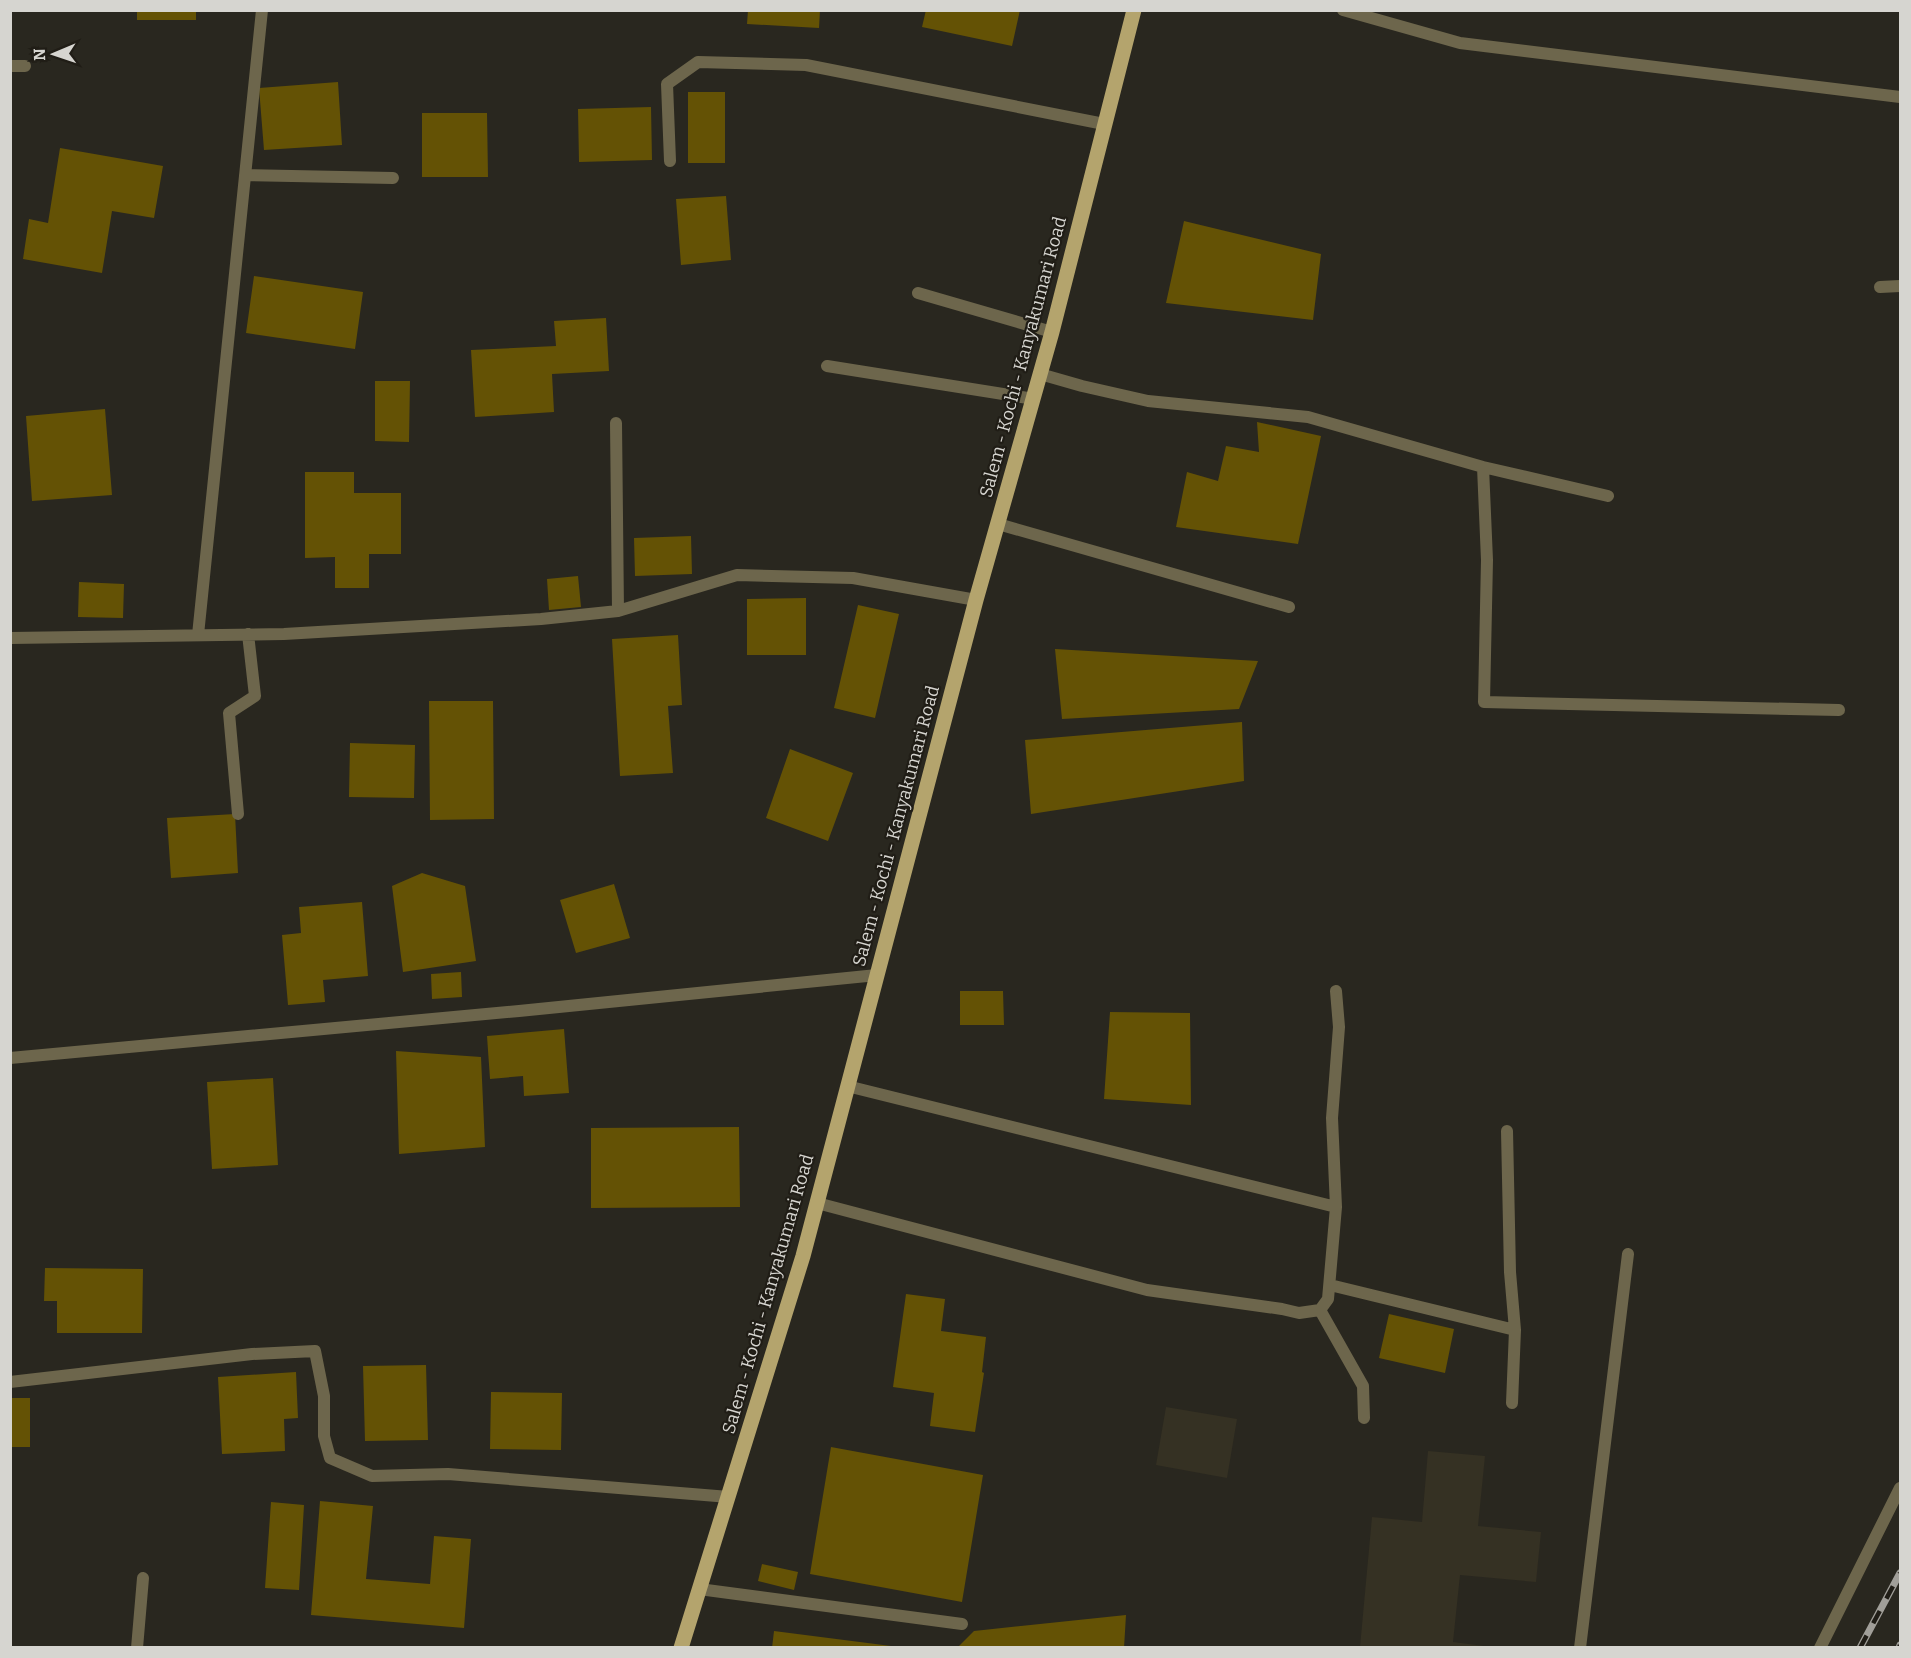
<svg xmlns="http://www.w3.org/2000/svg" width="1911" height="1658" viewBox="0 0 1911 1658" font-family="Bitter,serif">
<rect width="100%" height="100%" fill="#29271f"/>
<path fill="#353123" d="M1166,1407L1237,1419L1227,1478L1156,1465Z
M1428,1451L1485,1456L1478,1526L1541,1532L1536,1582L1460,1575L1453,1642L1492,1647H1360L1372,1517L1422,1522Z"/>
<path fill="#645205" d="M137,10H196V20H137Z
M748,10H820L819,28L747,24Z
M926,10H1020L1012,46L922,27Z
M338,82L342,145L264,150L259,88Z
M688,92H725V163H688Z
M651,107L652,160L579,162L578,109Z
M422,113H487L488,177H422Z
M60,148L163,166L154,218L112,211L102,273L23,259L29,219L48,223Z
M726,196L731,260L681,265L676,199Z
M1184,221L1321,254L1313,320L1166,303Z
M254,276L363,292L355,349L246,333Z
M606,318L609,371L552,374L554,412L475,417L471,350L556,346L554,321Z
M375,381H410L409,442L375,441Z
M105,409L112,495L32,501L26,416Z
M1257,422L1321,436L1298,544L1176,527L1187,472L1218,481L1226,446L1259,452Z
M305,472H354V493H401V554H369V588H335V557L305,558Z
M691,536L692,574L635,576L634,538Z
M578,576L581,607L549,610L547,579Z
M79,582L124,584L123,618L78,617Z
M806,598V655H747V599Z
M858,605L899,614L875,718L834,708Z
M678,635L682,705L668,706L673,773L620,776L612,639Z
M1055,649L1258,661L1239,709L1062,719Z
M429,701H493L494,819L430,820Z
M1242,722L1244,781L1031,814L1025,740Z
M350,743L415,745L414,798L349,797Z
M790,749L853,773L828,841L766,818Z
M235,814L238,873L171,878L167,818Z
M422,873L465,886L476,961L403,972L392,886Z
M614,884L630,938L576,953L560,900Z
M362,902L368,976L323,980L325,1002L288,1005L282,935L301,933L299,907Z
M461,972L462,997L432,999L431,974Z
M960,991H1003L1004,1025H960Z
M1110,1012L1190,1013L1191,1105L1104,1099Z
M564,1029L569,1093L524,1096L523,1076L490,1079L487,1036Z
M396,1051L481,1057L485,1147L399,1154Z
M273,1078L278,1165L212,1169L207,1082Z
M739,1127L740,1207L591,1208V1128Z
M45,1268L143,1269L142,1333H57V1301H44Z
M906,1294L945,1299L941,1331L986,1337L982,1372L984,1373L975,1432L930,1426L934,1393L893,1387Z
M1389,1314L1454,1329L1445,1373L1379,1358Z
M426,1365L428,1440L365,1441L363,1366Z
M296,1372L298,1418L284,1419L285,1451L222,1454L218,1377Z
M491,1392L562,1393L561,1450L490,1449Z
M10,1398H30V1447H10Z
M831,1447L983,1475L962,1602L810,1574Z
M320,1501L373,1506L366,1579L430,1584L434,1536L471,1539L464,1628L311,1615Z
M271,1502L304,1505L299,1590L265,1588Z
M762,1564L798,1572L794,1590L758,1581Z
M1126,1615L1124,1648H957L974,1631Z
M774,1631L891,1646V1648H772Z"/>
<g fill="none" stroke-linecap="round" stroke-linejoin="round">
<path stroke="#6d664c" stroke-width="12" d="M1343,10L1460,43L1900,97
M10,66H25
M670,161L667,84L698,62L806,65L1104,124
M245,175L393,178
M1880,287L1900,286
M918,293L1052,332
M827,366L1034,399
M1040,374L1082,386L1148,401L1308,417L1483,467L1608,496
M616,423L618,611
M1483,467L1487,560L1484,702L1839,710
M998,524L1289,607
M198,635L262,10
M10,638L284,634L541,619L618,611L737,575L853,578L976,600
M238,814L229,713L255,696L248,634
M10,1058L519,1011L877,975
M847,1086L1336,1207
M1507,1131L1510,1272L1515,1330L1512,1403
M817,1203L1147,1290L1282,1309L1299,1313L1320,1310L1328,1299L1336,1207L1332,1118L1339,1027L1336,991
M1330,1285L1515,1330
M1320,1310L1363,1386L1364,1418
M10,1382L252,1354L315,1351L324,1396V1436L330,1458L372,1476L448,1474L729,1497
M699,1589L962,1624
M137,1648L143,1578
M1580,1648L1628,1254
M1820,1648L1900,1488"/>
<path stroke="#b4a46d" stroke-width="15" d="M681,1648L803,1256L976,600L1052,332L1134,10"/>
<defs>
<path id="rail" d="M1860,1648L1900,1573
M1899,1648L1900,1645"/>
</defs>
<use href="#rail" stroke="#a19f99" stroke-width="7"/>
<use href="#rail" stroke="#201d16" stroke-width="4.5" stroke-dasharray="14" stroke-linecap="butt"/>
</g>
<g text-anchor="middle" stroke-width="4.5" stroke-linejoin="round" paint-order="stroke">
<g font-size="18" fill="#d6d5d0" stroke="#201d16">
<text transform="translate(1023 357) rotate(-75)" y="6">Salem - Kochi - Kanyakumari Road</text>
<text transform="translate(896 826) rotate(-75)" y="6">Salem - Kochi - Kanyakumari Road</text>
<text transform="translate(768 1294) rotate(-74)" y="6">Salem - Kochi - Kanyakumari Road</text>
</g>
</g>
<rect width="1911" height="1658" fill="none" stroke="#d6d5d0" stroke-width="24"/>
<g transform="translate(54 54) rotate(268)" stroke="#201d16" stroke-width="4.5" paint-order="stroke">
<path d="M0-4.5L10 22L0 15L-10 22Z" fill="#d6d5d0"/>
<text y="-9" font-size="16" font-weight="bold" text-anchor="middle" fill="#d6d5d0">N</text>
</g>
</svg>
